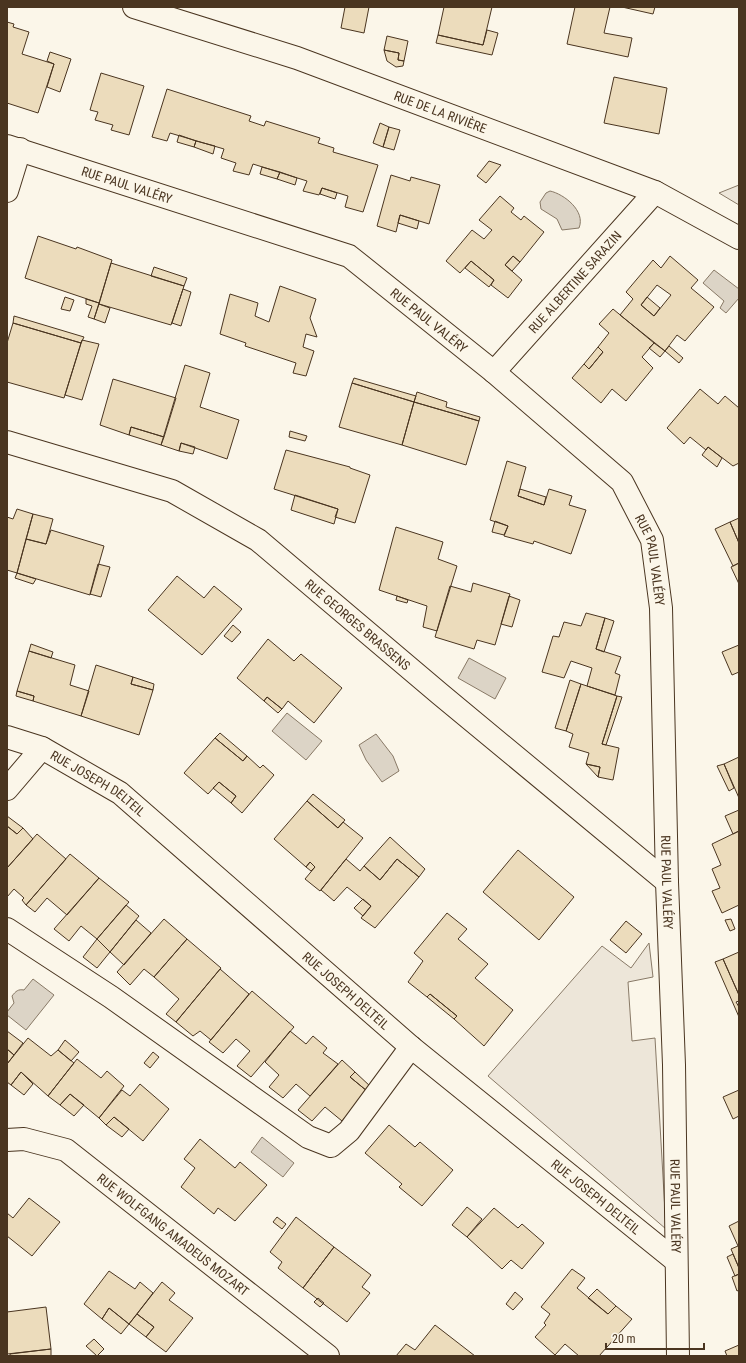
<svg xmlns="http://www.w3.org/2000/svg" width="746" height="1363" viewBox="0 0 746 1363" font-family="'Roboto Condensed',sans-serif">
<rect width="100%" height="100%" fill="#fbf6e9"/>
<path fill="#ede6d9" stroke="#887966" d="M739,185V205L719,193Z
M649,943L653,977L628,982L632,1041L655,1038L666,1229L488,1076L602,946L631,968Z"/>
<path fill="#dcd4c6" stroke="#887966" d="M550,191C564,194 586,211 579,228L562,230L557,219L541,209L540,202L546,193Z
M714,270L739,289V298L726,313L720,308L724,301L703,283Z
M469,658L506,678L495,699L458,678Z
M287,713L322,741L306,760L272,731Z
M376,734L393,756L399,771L382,782L366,760L359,745Z
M33,979L54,995L26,1030L7,1015V1012L14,1003L12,996C16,991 18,989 24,990Z
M262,1137L294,1163L283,1177L251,1152Z"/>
<path fill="#ecdcbc" stroke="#4a3520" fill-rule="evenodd" d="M345,7H369L364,33L341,28Z
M444,7H492L483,45L438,35Z
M575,7H610L604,33L632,38L628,57L567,44Z
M622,7H655L653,14Z
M7,22L14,24L13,27L29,32L22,54L54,64L38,113L7,103Z
M487,30L498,33L492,55L436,43L438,35L483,45Z
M387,36L408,41L404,61L398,60L399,53L384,50Z
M384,50L399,53L398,60L404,61L403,66L396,67L387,61Z
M50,52L71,59L60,92L47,87L54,64L47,61Z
M101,73L144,86L129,135L111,130L113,125L95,120L98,112L90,110Z
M614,77L667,88L659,134L604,123Z
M167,89L251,116L249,121L264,126L266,121L320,138L318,143L334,148L333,152L378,165L363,212L345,207L348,196L322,188L319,195L303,191L307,181L253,164L249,175L233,171L236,163L221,158L224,149L170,133L167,141L152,137Z
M380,123L389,127L383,147L373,143Z
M389,127L400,130L394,150L383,147Z
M179,135L196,141L194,147L177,142Z
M196,141L215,146L213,154L194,147Z
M489,161L501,165L486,183L477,176Z
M262,167L280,172L277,179L260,174Z
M280,172L297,178L295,185L277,179Z
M391,175L410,181L411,177L440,185L429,224L400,215L396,232L377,226Z
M322,188L337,193L335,199L320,194Z
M500,196L514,208L511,212L521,220L524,216L544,232L520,262L513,256L505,265L522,280L508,298L491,285L494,280L471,261L460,273L446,261L472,230L484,239L492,230L479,220Z
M400,215L419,221L417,229L398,223Z
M38,236L76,249L77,247L112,260L99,303L25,278Z
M513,256L520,262L512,271L505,265Z
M670,256L698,280L691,288L714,307L685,341L677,335L665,351L620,315L633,299L626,292L653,260L661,268ZM657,285L671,295L654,316L641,305Z
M471,261L494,280L489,287L465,268Z
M111,263L184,286L171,325L99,304Z
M154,267L187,278L184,286L151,276Z
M280,286L316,299L310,318L317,337L306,334L303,347L314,351L306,376L293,373L296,363L245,346L246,343L220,334L230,294L258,303L255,316L269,322Z
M183,289L191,292L181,326L172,323Z
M65,297L74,300L70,311L61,309Z
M647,297L660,308L654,316L641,305Z
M86,299L99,303L94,319L88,317L92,306L86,304Z
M99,304L110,308L105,323L94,319Z
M613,309L654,343L642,357L653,368L626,401L612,389L601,403L572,378L584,364L589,369L603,352L598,347L609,333L599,324Z
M14,316L84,337L81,343L13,323Z
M13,323L81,343L64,398L7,382V343Z
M82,340L99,344L82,400L65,395Z
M654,343L665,351L660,357L649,348Z
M669,346L683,358L679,363L665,351Z
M598,347L603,352L589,369L584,364Z
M185,365L210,373L200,407L239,420L227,459L181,443L179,451L161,445Z
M354,378L416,396L414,402L352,383Z
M113,379L176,398L164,437L131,427L129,435L100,425Z
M352,383L414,402L402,445L339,427Z
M700,389L718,404L725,396L739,408V463L733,466L708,447L706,450L690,437L684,444L667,428Z
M417,392L447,402L446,407L480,417L479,421L414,402Z
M414,402L479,421L466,465L402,445Z
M131,427L164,437L161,445L129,435Z
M290,431L307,436L305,441L289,437Z
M181,443L195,447L193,454L179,451Z
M708,447L722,458L717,467L702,455Z
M286,450L350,467V468L370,475L355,523L335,517L338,509L274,489Z
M507,461L526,467L518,496L544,505L549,489L572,496L569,505L586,510L571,554L534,541L533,544L504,536L508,526L490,520Z
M520,489L546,497L544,505L518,496Z
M295,495L338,509L334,524L291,510Z
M17,509L33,514L17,573L7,570V517L13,519Z
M33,514L53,519L46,544L26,539Z
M739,518V543L730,522Z
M495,521L508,526L504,535L492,532Z
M730,522L739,543V563L733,566L715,529Z
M396,527L443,542L438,559L457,566L437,631L423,627L427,606L379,590Z
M51,530L104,546L90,595L17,573L26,539L46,544Z
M739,563V584L731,567Z
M98,564L110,567L101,597L90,594Z
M17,573L36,579L33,584L15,578Z
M177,576L204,598L214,586L242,609L202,655L148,610Z
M473,583L510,594L495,645L477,640L474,649L435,637L450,586L471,592Z
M397,596L408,600L407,603L396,600Z
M509,596L520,600L512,627L501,624Z
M586,613L605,618L596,649L621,657L615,673L620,675L615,695L587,686L592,668L571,661L564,678L542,672L553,636L559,637L564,622L581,626Z
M605,618L614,621L604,652L596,649Z
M233,625L241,632L232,642L224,636Z
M268,639L294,661L301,654L342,688L314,723L288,701L282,709L267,697L264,701L237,678Z
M31,644L53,652L51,658L29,651Z
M739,645V672L732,675L722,652Z
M29,651L75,665L70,685L89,691L81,716L33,701L34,696L17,691Z
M96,665L133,677L131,684L153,690L139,735L81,716Z
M133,677L154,684L153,690L131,684Z
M570,680L581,684L566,731L555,728Z
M581,684L617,696L602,744L619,748L613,780L598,777L600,767L586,764L589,753L569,747L573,734L566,731Z
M17,691L34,696L33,701L16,696Z
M617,696L622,697L606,745L602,744Z
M267,697L282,709L278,713L264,701Z
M220,733L247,756L243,761L215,738Z
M215,738L243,761L247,756L260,768L263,765L274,775L242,813L231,803L236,796L219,782L208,794L184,773Z
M739,757V798L724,764Z
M586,764L600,767L598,777Z
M724,764L734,788L729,791L717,766Z
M219,782L236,796L231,803L213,788Z
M313,794L345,820L338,828L307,801Z
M307,801L338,828L343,822L363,838L320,891L305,879L315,867L310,862L306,867L274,839Z
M739,810V831L733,834L725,816Z
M7,816L23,828L17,834L7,826Z
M7,826L17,834L23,828L33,839L7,868Z
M739,831V905L722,913L712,891L720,888L712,869L721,865L712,844Z
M37,834L66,859L26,905L22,900L24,898L14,889L7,897V868Z
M390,837L425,869L419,877L397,859L380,880L364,866Z
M518,850L574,897L539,940L483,892Z
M70,854L99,878L67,915L47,898L35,912L26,905Z
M346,859L360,871L364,866L380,880L397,859L419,877L375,928L361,918L371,906L347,887L334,901L321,890Z
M310,862L315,867L311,871L306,867Z
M99,878L129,902L97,939L81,926L69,941L54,929Z
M363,899L371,906L363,916L354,908Z
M126,905L139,916L110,952L97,939Z
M447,913L467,929L458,939L488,964L475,978L513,1010L484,1046L454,1019L457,1016L430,994L427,997L408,982L423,961L414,953Z
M164,919L187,939L154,977L144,969L130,985L117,972Z
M731,919L735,929L730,931L725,920Z
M136,920L151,933L124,965L110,952Z
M626,921L642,934L626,953L610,940Z
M97,939L110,952L97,968L83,957Z
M187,939L221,968L176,1022L166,1014L179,999L154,977Z
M739,952V995L723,959Z
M723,959L739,995V1001L736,1002L739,1007V1017L715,962Z
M220,969L249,994L211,1040L200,1031L193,1036L176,1022Z
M252,991L294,1027L251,1077L237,1066L250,1051L236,1039L223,1053L209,1042Z
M430,994L457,1016L454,1019L427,997Z
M7,1031L23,1043L14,1055L7,1049Z
M290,1031L306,1044L313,1036L327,1048L323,1053L338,1064L310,1096L296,1084L283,1098L269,1087L279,1075L265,1062Z
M28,1038L51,1056L58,1050L74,1063L48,1096L21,1072L11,1085L7,1082V1064Z
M65,1040L79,1052L71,1061L58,1050Z
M7,1049L14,1055L7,1064Z
M153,1052L159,1057L150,1068L144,1063Z
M77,1059L101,1078L107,1071L124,1086L99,1118L70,1094L60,1105L48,1096Z
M342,1060L355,1072L350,1077L367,1091L342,1121L325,1107L312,1121L298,1110Z
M21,1072L33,1084L24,1095L11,1085Z
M355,1072L371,1087L367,1091L350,1077Z
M140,1084L169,1109L143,1141L114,1117L106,1125L99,1118L122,1090L130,1096Z
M739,1090V1116L733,1119L723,1097Z
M70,1094L84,1105L74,1116L60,1105Z
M114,1117L129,1129L122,1137L106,1125Z
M389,1125L415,1147L420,1142L453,1170L422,1206L399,1187L402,1184L365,1153Z
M200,1139L235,1168L240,1162L267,1185L235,1221L218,1208L214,1214L181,1187L195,1168L184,1159Z
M29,1198L60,1222L32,1256L7,1236V1213L13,1218Z
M467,1207L482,1219L467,1237L452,1225Z
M494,1208L518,1228L522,1224L544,1243L522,1269L511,1260L502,1269L467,1237Z
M277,1217L286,1224L282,1229L273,1222Z
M296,1217L334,1247L303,1288L278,1268L282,1262L270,1252Z
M739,1221V1268L731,1249L738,1246L729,1226Z
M334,1247L371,1275L362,1287L370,1293L347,1322L303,1288Z
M733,1254L739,1268V1274L735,1276L727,1257Z
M572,1269L585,1278L577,1288L608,1314L616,1306L632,1319L599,1356H579L565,1344L555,1355L535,1337L546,1325L544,1323L550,1314L541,1307Z
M109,1271L135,1289L140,1282L153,1293L129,1324L109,1308L102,1319L84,1304Z
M739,1274V1290L737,1291L732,1277Z
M162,1282L175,1293L169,1300L193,1318L166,1352L146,1337L154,1327L137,1314Z
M597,1289L616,1306L608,1314L588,1298Z
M515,1292L523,1299L513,1310L506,1304Z
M318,1298L324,1303L320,1307L314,1302Z
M46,1307L51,1349L7,1354V1312Z
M109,1308L129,1324L121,1334L102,1319Z
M137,1314L154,1327L146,1337L129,1324Z
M435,1325L475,1356H396L406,1344L415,1350Z
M94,1339L104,1349L97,1356L86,1346Z
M739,1345V1356H727L725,1351Z
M51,1349V1356H10V1354Z"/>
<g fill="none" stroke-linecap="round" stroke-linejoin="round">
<defs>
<g id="minor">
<path id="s1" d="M134,7L297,58L655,192L739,238"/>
<path id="s2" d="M7,146L349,256L494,372L622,482L652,540L661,608L667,882L674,1065L678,1356"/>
<path d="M7,191L20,149"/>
<path id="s3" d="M494,372L655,192"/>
<path id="s4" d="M7,442L172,491L258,540L440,694L667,882"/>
<path id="s5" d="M7,737L42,748L120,793L411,1047L676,1261"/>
<path d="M7,789L42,748"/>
<path d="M7,929L111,997L308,1137L331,1146L349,1131L411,1047"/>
<path id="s6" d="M7,1140L24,1139L66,1150L328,1356"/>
</g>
</defs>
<use href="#minor" stroke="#4a3520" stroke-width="24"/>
<use href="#minor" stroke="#fbf6e9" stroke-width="22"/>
</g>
<g text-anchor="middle" stroke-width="3" stroke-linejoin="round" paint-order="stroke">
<g font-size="13" fill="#4a3520" stroke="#fbf6e9">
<text dy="5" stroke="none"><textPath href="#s1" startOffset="324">RUE DE LA RIVIÈRE</textPath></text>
<text dy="5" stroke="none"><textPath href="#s2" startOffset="126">RUE PAUL VALÉRY</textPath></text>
<text dy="5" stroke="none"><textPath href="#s3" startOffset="121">RUE ALBERTINE SARAZIN</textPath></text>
<text dy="5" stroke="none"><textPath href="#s2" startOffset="462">RUE PAUL VALÉRY</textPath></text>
<text dy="5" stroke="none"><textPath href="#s2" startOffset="798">RUE PAUL VALÉRY</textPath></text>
<text dy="5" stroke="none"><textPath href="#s4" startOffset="402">RUE GEORGES BRASSENS</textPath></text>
<text dy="5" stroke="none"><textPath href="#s5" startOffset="103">RUE JOSEPH DELTEIL</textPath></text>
<text dy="5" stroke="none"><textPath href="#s2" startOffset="1122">RUE PAUL VALÉRY</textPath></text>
<text dy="5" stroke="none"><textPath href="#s5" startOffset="427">RUE JOSEPH DELTEIL</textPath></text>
<text dy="5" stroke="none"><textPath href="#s5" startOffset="751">RUE JOSEPH DELTEIL</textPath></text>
<text dy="5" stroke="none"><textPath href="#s2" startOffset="1446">RUE PAUL VALÉRY</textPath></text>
<text dy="5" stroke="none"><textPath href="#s6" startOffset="197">RUE WOLFGANG AMADEUS MOZART</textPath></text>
</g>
</g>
<rect width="746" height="1363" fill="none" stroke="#4a3520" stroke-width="16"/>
<path d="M606 1343v6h98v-6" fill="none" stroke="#4a3520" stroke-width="2"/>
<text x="612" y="1343" font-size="12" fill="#4a3520" stroke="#fbf6e9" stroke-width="3" paint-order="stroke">20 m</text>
</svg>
